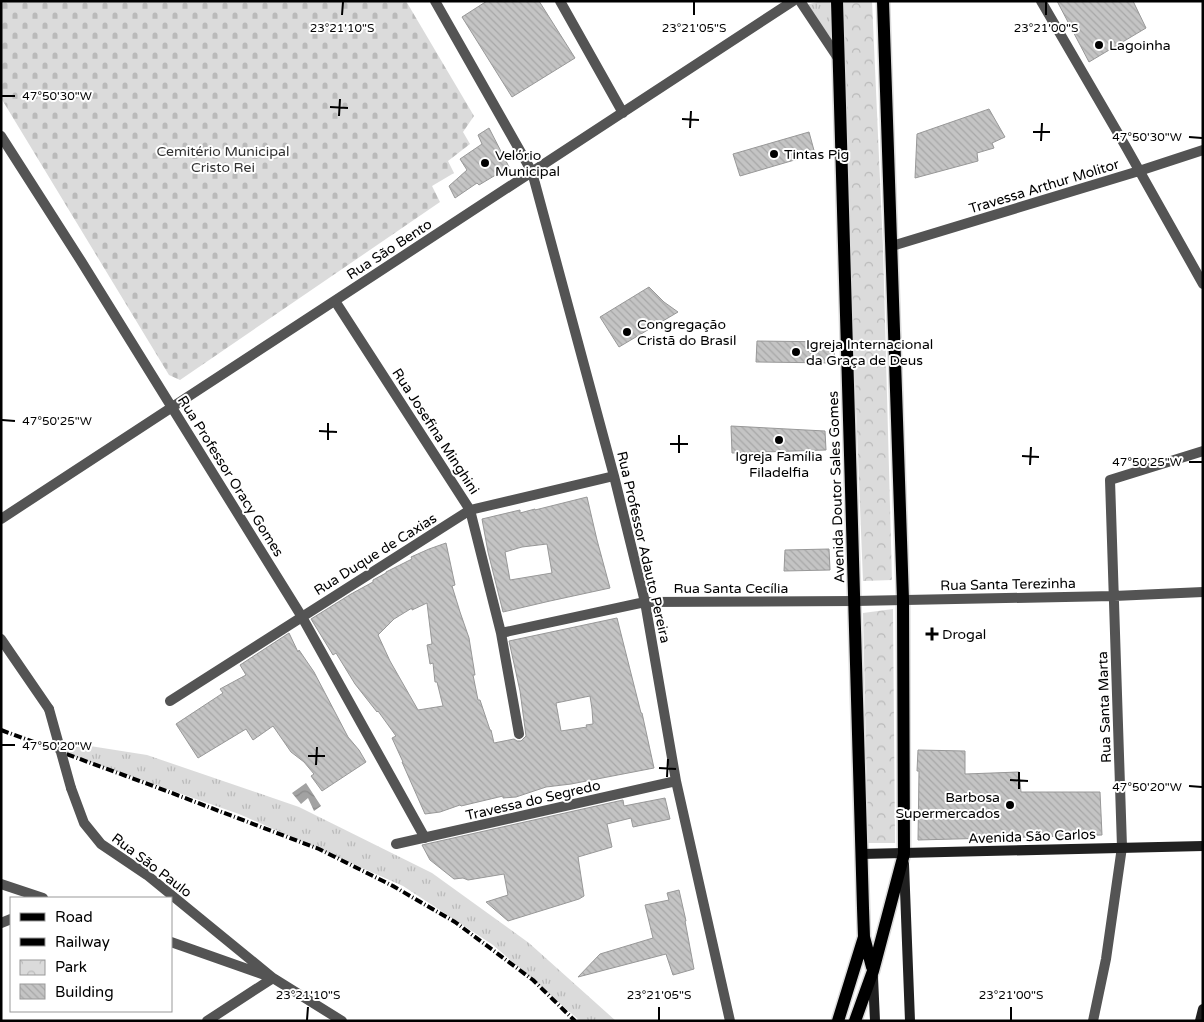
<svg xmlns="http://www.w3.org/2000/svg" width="1204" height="1022" viewBox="0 0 1204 1022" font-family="'Varela Round',sans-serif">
<defs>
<pattern id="grass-tufts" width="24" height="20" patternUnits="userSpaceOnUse" patternTransform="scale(1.25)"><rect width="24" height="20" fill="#dbdbdb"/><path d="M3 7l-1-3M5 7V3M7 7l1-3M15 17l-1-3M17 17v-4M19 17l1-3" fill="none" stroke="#bababa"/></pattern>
<pattern id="cemetery-stones" width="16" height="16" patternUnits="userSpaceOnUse" patternTransform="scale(1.25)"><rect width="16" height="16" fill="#dbdbdb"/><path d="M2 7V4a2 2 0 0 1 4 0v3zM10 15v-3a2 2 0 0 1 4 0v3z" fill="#bababa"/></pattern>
<pattern id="park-crowns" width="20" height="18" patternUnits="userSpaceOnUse" patternTransform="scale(1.25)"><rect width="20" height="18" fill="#dbdbdb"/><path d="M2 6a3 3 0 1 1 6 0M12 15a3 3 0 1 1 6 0" fill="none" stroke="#bababa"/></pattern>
<pattern id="water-waves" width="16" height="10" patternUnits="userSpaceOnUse" patternTransform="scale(1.25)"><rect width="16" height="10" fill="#a2a2a2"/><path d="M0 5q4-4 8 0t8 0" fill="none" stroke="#8a8a8a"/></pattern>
<pattern id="building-back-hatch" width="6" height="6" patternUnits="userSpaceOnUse" patternTransform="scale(1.25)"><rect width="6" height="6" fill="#c4c4c4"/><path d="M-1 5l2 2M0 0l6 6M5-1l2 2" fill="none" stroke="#a7a7a7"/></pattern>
</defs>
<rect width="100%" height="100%" fill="#fff"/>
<path fill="url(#grass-tufts)" d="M821,1H832L834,42L806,5Z
M71,743L147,755L299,807L432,873L529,943L616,1021H580L493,945L403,886L239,814L64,753Z"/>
<path fill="url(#cemetery-stones)" d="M1,1H406L474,116L463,132L470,144L448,161L454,173L432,186L440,202L180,380L169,375L1,98Z"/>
<path fill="url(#park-crowns)" d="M848,1H872L883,247L892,580L863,581L842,55L843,3Z
M893,609L895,843H868L863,613Z"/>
<path fill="url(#water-waves)" d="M306,783L321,806L314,811L308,798L301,804L292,793Z"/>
<path fill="url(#building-back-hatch)" stroke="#989898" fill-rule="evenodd" d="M487,1H539L575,58L512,97L462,17Z
M1057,1H1133L1146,28L1089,62Z
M989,109L1005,137L992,143L994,148L977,153L978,161L915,178L917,134Z
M489,128L509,167L479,185L477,183L455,198L449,186L467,170L460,159L482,144L478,135Z
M809,132L815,154L740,176L733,154Z
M649,287L664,302L678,312L619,347L600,317Z
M757,341L835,342L834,363L756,362Z
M731,426L825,431L826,450L732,453Z
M587,497L597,540L610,588L550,601L503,612L488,552L482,519L520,510V513L535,509V510ZM547,544L552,573L510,580L505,552L522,547Z
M446,543L455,585L452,586L460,612L469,638L475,675H473L478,700H480L490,730H491L494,743L514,739L517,741H521L526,736L520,691L509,641L617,618L641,713H642L654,768L571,784L546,787L516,797L503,798V796L461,806L460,805L440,812L425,814L402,762H403L392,738L396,736L378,711L377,712L355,684L336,653L333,655L311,619L351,594L373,582V580L386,573V572L412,559L411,557L429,549ZM427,603L432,644L427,645L430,664L433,663L435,682H437L443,706L418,710L390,661L378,635L394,619L412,608V610ZM590,696L592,709L593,724L586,725L587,727L561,731L556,703Z
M829,549L830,570L784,571L785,550Z
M289,633L298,652L299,650L314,672L348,737L359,750L366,762L322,791L311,776L314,774L304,762L291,752L273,726L253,740L246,729L198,758L176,724L223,693L220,689L246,675L240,665Z
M918,750L965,751V774L1019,772L1021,792H1100L1102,835L918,840L919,771H917Z
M665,798L670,819L633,827L631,818L607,824L612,847L578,857L584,896L579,899L508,921L486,902L508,895L504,874L468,880L463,878L454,879L430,860L422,845L623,800L624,806Z
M679,890L686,921H685L694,969L673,975L666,954L578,977L600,954L653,938L645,905L669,900L667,893Z"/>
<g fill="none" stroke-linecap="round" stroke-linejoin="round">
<defs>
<path id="primary" d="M837,1L863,908L864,937L872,967
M838,1021L864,937
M855,1021L873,971L904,854L903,600L883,1"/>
</defs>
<use href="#primary" stroke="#dbdbdb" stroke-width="15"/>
<path stroke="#545454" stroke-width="10" d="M435,1L532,172L614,476L645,602L676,781L730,1021
M560,1L623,113
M800,1L838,58
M1041,1L1126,147L1203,284
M1,136L81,261L302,617L425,838
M892,246L1139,171L1203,150
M335,301L470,510L501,633L519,734
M1,519L793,1
M501,633L645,602L855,601L1114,596L1203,592
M1,639L49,709
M170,701L470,510L614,476
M71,788L84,823L101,844L147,875L273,978L207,1021
M396,844L676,781
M1,884L43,898
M1,923L11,919
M171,942L273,978L342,1021
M1093,1021L1106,959L1122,847L1110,480L1203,451"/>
<path stroke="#212121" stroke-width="10" d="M861,854L1203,846
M904,864L910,1021
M873,977L875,1021
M1200,1021L1203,1009"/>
<use href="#primary" stroke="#000" stroke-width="12"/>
<path stroke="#000" stroke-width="4" stroke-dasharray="8 2.5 1 2.5" stroke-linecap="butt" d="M1,730L156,787L319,849L393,886L455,922L533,980L575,1021"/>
<path stroke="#545454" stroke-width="10" d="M49,709L71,788"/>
</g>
<path fill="none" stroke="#000" stroke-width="2" d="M342,15L343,2M694,15V2M1046,15V2M2,96H15M330,107L348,108M339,116L340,99M682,119L699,120M690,128L691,111M1033,132H1050M1189,137L1202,138M1041,141L1042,123M2,420L15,421M319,431L337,432M328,440V423M670,444H688M679,453V435M1022,456L1039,457M1189,462H1202M1030,465L1031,447M2,745H15M308,756H325M316,765L317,747M659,768L676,769M667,777L668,759M1010,780L1028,781M1189,786L1202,787M1019,789V772M307,1020L308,1007M659,1020V1007M1011,1020V1007"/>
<g fill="#000" stroke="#fff" stroke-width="2">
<circle cx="1099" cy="45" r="5"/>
<circle cx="774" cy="154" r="5"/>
<circle cx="485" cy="163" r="5"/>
<circle cx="627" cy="332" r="5"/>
<circle cx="796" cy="352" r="5"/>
<circle cx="779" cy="440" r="5"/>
<path d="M929.5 626.5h5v5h5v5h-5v5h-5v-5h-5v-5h5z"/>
<circle cx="1010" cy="805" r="5"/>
</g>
<g text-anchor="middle" stroke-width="4" stroke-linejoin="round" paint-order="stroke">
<g font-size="14" fill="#000" stroke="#fff" text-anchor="start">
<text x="1109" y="50">Lagoinha</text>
<text x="784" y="159">Tintas Pig</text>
<text x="495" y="160">Velório<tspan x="495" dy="16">Municipal</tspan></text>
<text x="637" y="329">Congregação<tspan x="637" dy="16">Cristã do Brasil</tspan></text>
<text x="806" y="349">Igreja Internacional<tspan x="806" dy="16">da Graça de Deus</tspan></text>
<text x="779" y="461" text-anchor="middle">Igreja Família<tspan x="779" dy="16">Filadelfia</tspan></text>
<text x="942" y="639">Drogal</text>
<text x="1000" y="802" text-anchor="end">Barbosa<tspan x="1000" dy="16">Supermercados</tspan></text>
</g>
<g font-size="14" fill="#323232" stroke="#fff">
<text x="223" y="156">Cemitério Municipal<tspan x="223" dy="16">Cristo Rei</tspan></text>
</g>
<g font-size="14" fill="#000" stroke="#fff">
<text transform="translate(1044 186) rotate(-17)" y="5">Travessa Arthur Molitor</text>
<text transform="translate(389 249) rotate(-33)" y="5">Rua São Bento</text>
<text transform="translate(436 431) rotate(57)" y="5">Rua Josefina Minghini</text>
<text transform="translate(231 476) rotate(58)" y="5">Rua Professor Oracy Gomes</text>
<text transform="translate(836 487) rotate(-92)" y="5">Avenida Doutor Sales Gomes</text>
<text transform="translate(644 547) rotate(77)" y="5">Rua Professor Adauto Pereira</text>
<text transform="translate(375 554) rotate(-32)" y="5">Rua Duque de Caxias</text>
<text transform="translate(1008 584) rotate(-1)" y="5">Rua Santa Terezinha</text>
<text x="731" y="593">Rua Santa Cecília</text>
<text transform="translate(1104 707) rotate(-92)" y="5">Rua Santa Marta</text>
<text transform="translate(533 800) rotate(-13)" y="5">Travessa do Segredo</text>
<text transform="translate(1032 836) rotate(-2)" y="5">Avenida São Carlos</text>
<text transform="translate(152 865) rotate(37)" y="5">Rua São Paulo</text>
</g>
</g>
<g font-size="12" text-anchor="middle" fill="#000" stroke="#fff" stroke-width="4" stroke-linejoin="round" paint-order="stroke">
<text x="342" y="32">23°21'10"S</text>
<text x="694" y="32">23°21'05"S</text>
<text x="1046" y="32">23°21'00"S</text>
<text x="57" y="100">47°50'30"W</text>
<text x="1147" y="141">47°50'30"W</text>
<text x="57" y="425">47°50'25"W</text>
<text x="1147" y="466">47°50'25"W</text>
<text x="57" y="750">47°50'20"W</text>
<text x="1147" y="791">47°50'20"W</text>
<text x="308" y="999">23°21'10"S</text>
<text x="659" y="999">23°21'05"S</text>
<text x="1011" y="999">23°21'00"S</text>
</g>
<rect width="1204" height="1022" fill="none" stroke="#000000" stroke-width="5"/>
<rect x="10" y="897" width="162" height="115" fill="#ffffff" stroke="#999999"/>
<rect x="20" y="913" width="25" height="8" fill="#000000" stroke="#999999"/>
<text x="55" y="922" font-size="15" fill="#000000">Road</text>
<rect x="20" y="938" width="25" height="8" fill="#000000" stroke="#999999"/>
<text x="55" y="947" font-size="15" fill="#000000">Railway</text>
<rect x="20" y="960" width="25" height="15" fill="url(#park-crowns)" stroke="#999999"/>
<text x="55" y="972" font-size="15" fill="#000000">Park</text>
<rect x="20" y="984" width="25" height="15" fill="url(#building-back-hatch)" stroke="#999999"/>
<text x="55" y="997" font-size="15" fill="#000000">Building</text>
</svg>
